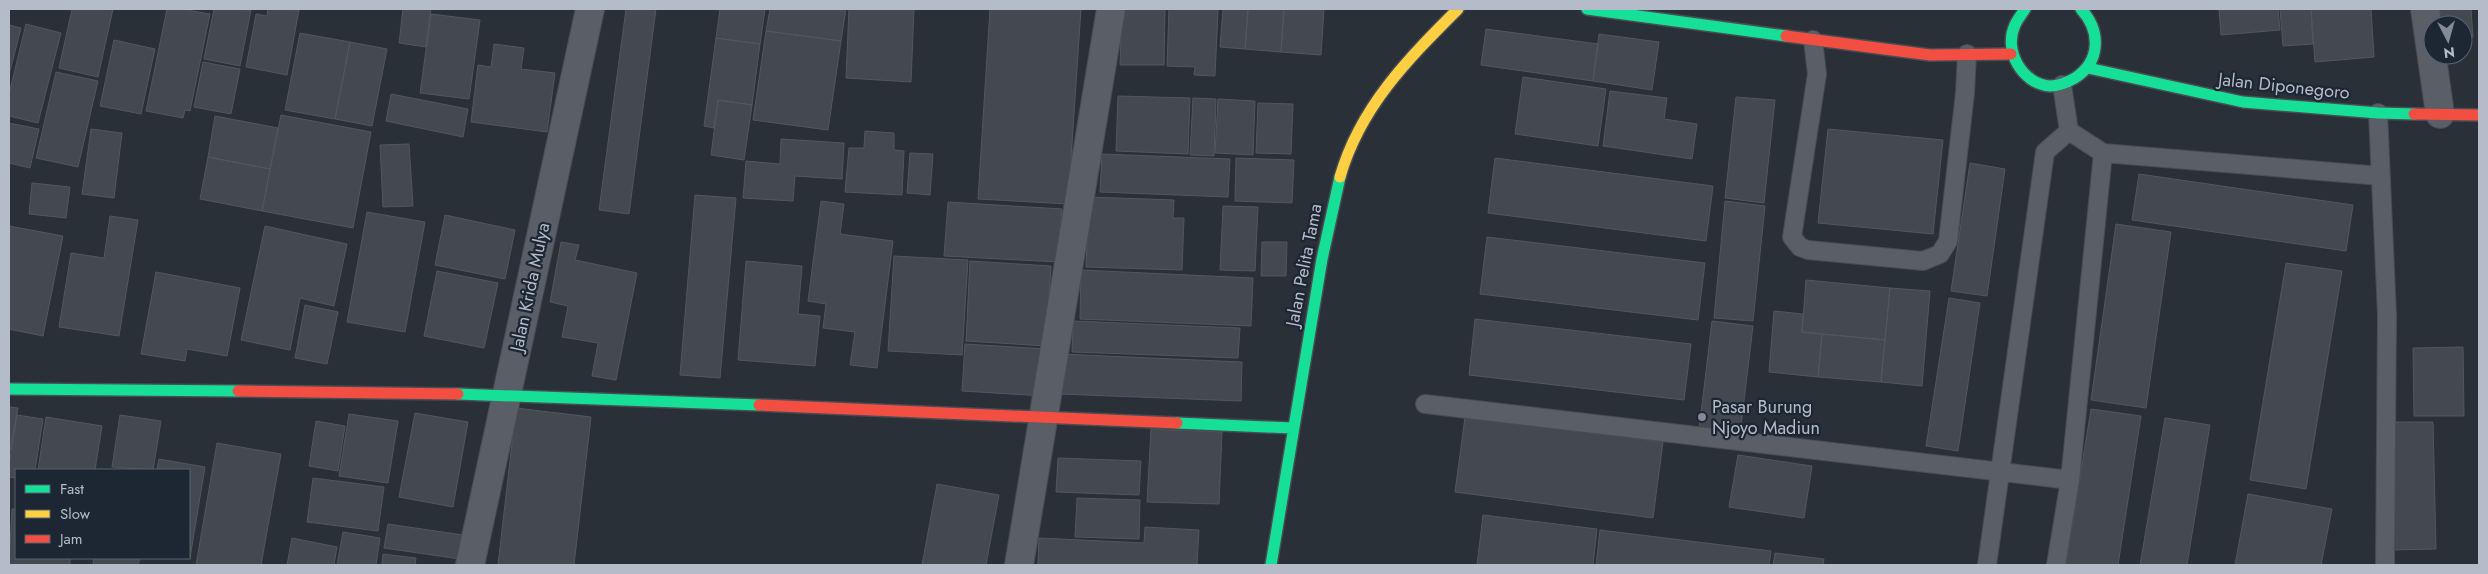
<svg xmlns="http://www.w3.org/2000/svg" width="2488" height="574" viewBox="0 0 2488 574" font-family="Jost,sans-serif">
<rect width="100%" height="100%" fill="#2a3038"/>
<path fill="#444950" stroke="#52575f" d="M72,9H113L98,77L59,68Z
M167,9H181L210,14L190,111L185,110L183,118L146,111Z
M214,9L251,10L240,66L204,59Z
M268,9L299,10L287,75L246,67L256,14L267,16Z
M403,9H431L426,47L399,43Z
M626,9H656L629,214L599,210Z
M720,9H765L760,44L716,38Z
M770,9H846L841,41L766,31Z
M849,9H914L911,82L846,78Z
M990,9H1081L1068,204L978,199Z
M1122,9H1165L1164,65H1120Z
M1169,9H1218L1215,76L1194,75L1195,67L1167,66Z
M1223,9H1248L1245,49L1220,47Z
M1248,9H1284L1281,52L1245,49Z
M1284,9H1324L1321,55L1281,52Z
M2219,9H2278L2280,30L2221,35Z
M2280,9H2311L2313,44L2283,46Z
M2311,9H2371L2374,57L2315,62Z
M2430,9H2471L2473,37L2463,38V25H2433Z
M431,14L480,20L469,99L420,93Z
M26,24L61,33L38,123L9,116V94Z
M9,25L21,28L9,75Z
M1486,29L1598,44L1593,81L1481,65Z
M766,31L841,41L828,130L753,120Z
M300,33L350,42L335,119L285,110Z
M1599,34L1659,42L1652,90L1593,81Z
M716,38L760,44L752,105L718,100L714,128L704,126Z
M114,40L155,49L141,114L100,106Z
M350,42L387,49L372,126L335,119Z
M494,44L524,48L521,69L555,73L547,132L471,122L478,65L491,67Z
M203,62L240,69L231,114L194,107Z
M56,72L98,81L78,167L36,158Z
M1523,77L1606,89L1598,146L1515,134Z
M1610,91L1667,98L1664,119L1697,124L1692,159L1603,146Z
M391,94L468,109L463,137L386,121Z
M1118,96L1190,98L1188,154L1116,151Z
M1736,97L1775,100L1764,203L1725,198Z
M1193,98L1216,99L1214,156L1190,155Z
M1218,99L1255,101L1253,155L1215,153Z
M718,100L752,105L744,160L711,155Z
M1258,103L1293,104L1291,154L1256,153Z
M281,115L371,132L353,228L262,211Z
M215,116L278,128L270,169L208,157Z
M9,123L39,129L30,168L9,163Z
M91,129L122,133L114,198L82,194Z
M1828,129L1943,140L1933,234L1818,223Z
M865,131L894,133V150L904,151L902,195L845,192L849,148H864Z
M781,139L844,143L842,179L795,176L793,201L743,198L746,161L780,164Z
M409,144L413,206L383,207L380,145Z
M910,153L933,154L930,195L907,193Z
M1102,154L1230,159L1228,197L1100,192Z
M208,157L270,169L262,211L200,199Z
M1236,158L1294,160L1292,203L1235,201Z
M1495,158L1713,186L1706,241L1488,213Z
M1970,163L2005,169L1987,296L1951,291Z
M2139,174L2353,205L2346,251L2132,220Z
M32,183L70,187L66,218L29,214Z
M695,195L736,198L720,378L680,375Z
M1089,197L1174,200L1173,218H1184L1182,270L1086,267Z
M821,201L844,204L840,234L893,241L877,368L850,365L855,332L823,328L826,304L808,301Z
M1725,201L1765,206L1753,321L1714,318Z
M948,202L1062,209L1058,262L944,256Z
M1223,206L1258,207L1255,271L1220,270Z
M367,212L425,222L405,332L347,322Z
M445,215L515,230L505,279L435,265Z
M110,216L138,220L119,336L59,327L71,253L104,258Z
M2116,224L2171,232L2146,408L2091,400Z
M9,226L63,236L43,336L9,329Z
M265,226L347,244L334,306L300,298L290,350L241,340Z
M1487,237L1705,263L1698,320L1480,294Z
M561,242L579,245L575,260L637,273L616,380L592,376L598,343L562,337L568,306L550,302Z
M1262,242H1287L1286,276H1261Z
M894,256L968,260L962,355L888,351Z
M746,261L802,266L798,314L820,316L815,366L738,360Z
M970,261L1051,266L1046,346L966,341Z
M2286,263L2342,271L2306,489L2250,480Z
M1081,270L1253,278L1251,326L1080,319Z
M437,271L498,283L484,348L424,336Z
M156,272L240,288L227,356L187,349L185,361L141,354Z
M1806,280L1890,288L1885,340L1802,332Z
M1890,288L1930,291L1922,386L1881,382Z
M1949,298L1980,303L1958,451L1926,446Z
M305,305L338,312L327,364L295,358Z
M1774,311L1803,314L1802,332L1822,334L1818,377L1769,372Z
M1475,319L1691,344L1684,400L1469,375Z
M1073,321L1240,328L1238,358L1072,352Z
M1712,321L1753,326L1740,434L1699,430Z
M1822,334L1885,340L1881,382L1818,377Z
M965,344L1047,349L1044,396L962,391Z
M2463,347L2464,416H2414L2413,348Z
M1061,354L1242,362L1241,401L1059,394Z
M9,407L18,408L10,451L9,450Z
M516,408L591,417L574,565H498Z
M2091,409L2141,416L2118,565H2066Z
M415,413L468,422L453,507L399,497Z
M349,414L398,421L388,483L339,476Z
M17,415L43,419L35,470H16V478L9,477V465Z
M120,415L161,421L153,470L112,467Z
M46,417L102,426L95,470H38Z
M1465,417L1663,442L1653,518L1455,492Z
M2165,418L2210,425L2187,565H2140Z
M316,421L345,426L338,471L309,466Z
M2389,422H2433L2436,549L2392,550Z
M1151,429L1222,432L1219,504L1147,502Z
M217,443L281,454L261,565H196Z
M1738,455L1812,466L1804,518L1729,507Z
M1058,458L1141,461L1139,495L1056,492Z
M159,459L205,467L190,558L189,470H157Z
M313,478L384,487L378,531L307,522Z
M937,484L999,495L986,565H922Z
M2248,494L2332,509L2321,565H2235Z
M1077,498L1140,500L1139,539L1075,537Z
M12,509H16V558H70V565H9Z
M1483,515L1597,529L1593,565H1477Z
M388,524L463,535L460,559L384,548Z
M1145,527L1199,530L1197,565H1038L1039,538L1144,543Z
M1600,530L1771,551L1769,565H1596Z
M343,532L380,538L376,565H337Z
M292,538L337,547L334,565H287Z
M1775,553L1824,559L1823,565H1773Z
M383,554L416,558L415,565H382Z
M94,558H140L138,565H93Z"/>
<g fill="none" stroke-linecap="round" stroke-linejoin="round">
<defs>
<path id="lane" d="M1813,40L1817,74L1792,237L1800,247L1808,250L1923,261L1940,254L1948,241L1965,93L1967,54
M2378,113L2387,315L2385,565
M2069,131L2103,153
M1425,404L2070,480
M1987,565L2045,152L2069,131L2062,85
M2056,565L2070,480L2103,153L2381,176"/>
<path id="street" d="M2425,9L2440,114
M470,565L590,9
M1019,565L1111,9"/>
<path id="fast" d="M1587,9L1786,36
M2025,9C2022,14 2017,20 2015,25C2003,50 2022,84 2050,86C2059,86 2068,82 2075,78C2101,61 2101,31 2081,9
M2088,68L2243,102L2378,113L2414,114
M9,389L238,391
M458,394L759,405
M1177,423L1292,428
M1271,565L1322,259L1340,177"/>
<path id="slow" d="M1340,177C1360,107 1408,59 1458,9"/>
<path id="jam" d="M1786,36L1930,55L2011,54
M2414,114L2479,115
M238,391L458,394
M759,405L1177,423"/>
</defs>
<use href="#lane" stroke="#484c53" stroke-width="20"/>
<use href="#street" stroke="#484c53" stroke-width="30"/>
<use href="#fast" stroke="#484c53" stroke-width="14"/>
<use href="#slow" stroke="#484c53" stroke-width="14"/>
<use href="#jam" stroke="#484c53" stroke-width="14"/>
<use href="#lane" stroke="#5a5e66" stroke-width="18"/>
<use href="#street" stroke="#5a5e66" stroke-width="28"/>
<use href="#fast" stroke="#16e098" stroke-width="11"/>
<use href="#slow" stroke="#ffcf43" stroke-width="11"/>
<use href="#jam" stroke="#f24e42" stroke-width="11"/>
</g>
<circle fill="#848b96" stroke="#1d2633" stroke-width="2" cx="1702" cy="417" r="5"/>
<g text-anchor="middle" stroke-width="4.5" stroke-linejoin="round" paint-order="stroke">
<g font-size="18" fill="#b4bcc9" stroke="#1d2633">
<text transform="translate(2284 86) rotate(6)" y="6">Jalan Diponegoro</text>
<text transform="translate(1304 265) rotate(-79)" y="6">Jalan Pelita Tama</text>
<text transform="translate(530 287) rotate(-78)" y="6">Jalan Krida Mulya</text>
</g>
<g font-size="18" fill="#b4bcc9" stroke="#1d2633" text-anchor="start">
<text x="1712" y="413">Pasar Burung<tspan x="1712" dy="21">Njoyo Madiun</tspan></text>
</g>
</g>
<rect width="2488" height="574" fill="none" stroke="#b4bcc9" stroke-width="20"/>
<rect x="15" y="469" width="175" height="90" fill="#1d2633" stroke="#59626f"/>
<rect x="25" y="485" width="25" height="8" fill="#16e098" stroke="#59626f"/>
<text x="60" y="494" font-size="15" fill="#b4bcc9">Fast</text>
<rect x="25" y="510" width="25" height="8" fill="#ffcf43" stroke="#59626f"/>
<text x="60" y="519" font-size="15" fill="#b4bcc9">Slow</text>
<rect x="25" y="535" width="25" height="8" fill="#f24e42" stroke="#59626f"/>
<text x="60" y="544" font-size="15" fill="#b4bcc9">Jam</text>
<g transform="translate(2448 40) rotate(174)"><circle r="24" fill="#1d2633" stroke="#59626f"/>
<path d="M0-4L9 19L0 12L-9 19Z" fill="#848b96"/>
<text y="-8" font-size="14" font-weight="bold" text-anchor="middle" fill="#b4bcc9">N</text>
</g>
</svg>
